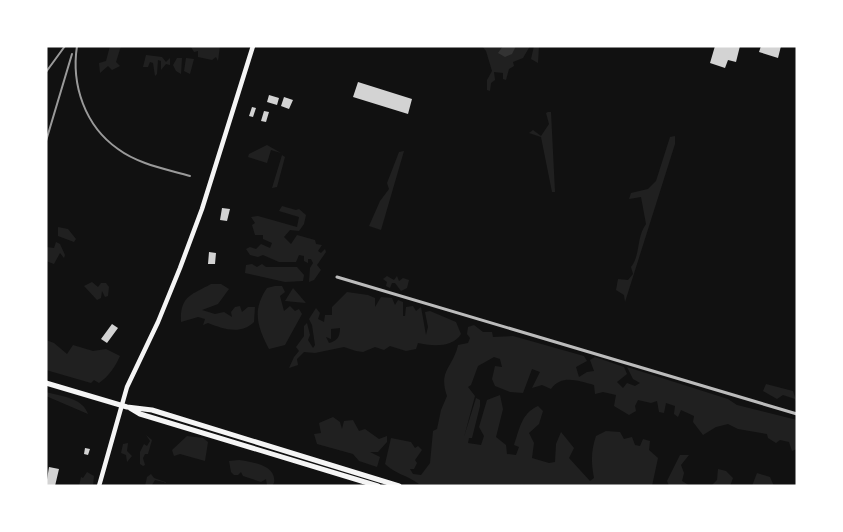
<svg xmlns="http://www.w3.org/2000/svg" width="843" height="532" viewBox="0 0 843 532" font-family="'Crimson Pro',serif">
<rect width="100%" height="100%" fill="#111"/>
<path fill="#202020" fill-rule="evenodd" d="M110,46H121L116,62L120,66L112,70L108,66L100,73L99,63L106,61Z
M220,46L218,61L216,57L212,60L198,57V51L194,52L191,47Z
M482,46H503L502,48L530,46L523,58L513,62L514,66L509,69L506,80L503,79V73L494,72L495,80L491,83L490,91L487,90V80L492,71L486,51Z
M534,46H539L538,63L531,59Z
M146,55L162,57L166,62L170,58V65L166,64L161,70V61L158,60L157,74L155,76L153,63L150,62L148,67H143Z
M177,58H182L181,74L176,71L173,65Z
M186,58L194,59L190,74L184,71Z
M548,112H551L555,192H552L541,137L529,133L533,130L541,136L549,124L546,113Z
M675,136V144L625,302L624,295L616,290L618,279L628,280L633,274L631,267C641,254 636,238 646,224L641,197L629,199L631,193L648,189L656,181L670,137Z
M267,145L281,153L271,150L267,163L248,157L249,154Z
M404,151L381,230L369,226L380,201L389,189L387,183L399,152Z
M282,155L285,157L277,187L272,188Z
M282,206L296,210L299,209L306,215L304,224L299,231L290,230L284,237L291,244L297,235L315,240L316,244L322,245L318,251L321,253L325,249L326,252L317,265L321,270L314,280L309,282L310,268L313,263L311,259H308V263L304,261V256L299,255L296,262H279L263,255L258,257L250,255L246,249L250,247L256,249L261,244L270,248L272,243L263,239V235H255L252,225L255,223L251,217L258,216L297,227L299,217L279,211Z
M58,227L68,229L76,239L74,242L58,236Z
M56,242L60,244L65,255L64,258L60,253L54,264L46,261V247L54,248Z
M252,264L257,267L262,264L266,267H297L304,275L303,281L285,282L245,273L246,265Z
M387,276L394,280L397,276L399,281L403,278L409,280L407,288L401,291L395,283H392L390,288L386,286L387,282L383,279Z
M92,282L98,287L101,283H106L109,287L108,296L105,297L102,291L101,298L97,300L84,286Z
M211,284H221L229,289L218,304L202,310L215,314L224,312L232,317L231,312L235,307L240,306L242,312L248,307H255L254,322C241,335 223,329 208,323L203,325L205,319L198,317L181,322C180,296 191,295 211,284Z
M275,286H282L285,292L280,296L284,311L290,306L295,311L299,309L302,314L285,345L269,349C257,326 252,310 267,288Z
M293,288L306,303L285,301Z
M347,292L368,295L375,298V307L381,297L392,298L395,305L398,300L403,302V316H405L406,307L413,306L416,311L421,307L426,335L428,327L425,312L430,311L456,322L461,334C453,348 431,346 418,343L416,349L406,351L390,346L384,350L375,347L363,352L356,351L344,347L315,353L304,352L297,359L298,365L289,368L294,357L299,351L296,347L304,336V326L307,323L310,335L308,340L313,348L315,345L312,325L309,319L316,308L320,313L318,319L324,322L325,315H332V307ZM340,328C340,337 337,341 329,343L326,337L331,339V329Z
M474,325L483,332H492L493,337L513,336L584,356L587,361L576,367L579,377L587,372L594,371L590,360L595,357L624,367L627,374L617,382L623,388L627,383L635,386L640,383L633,379L627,367L728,399L737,405L797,420V449L792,451L789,442L780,440L776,443L768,438L767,434L738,429L728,424L716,427L703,435L693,422L694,416L681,410L678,417L674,414L675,406L666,403L664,413L659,412L657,401L651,403L638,400L635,406L636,411L629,415L614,406L616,395L603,392L595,394L594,385C578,381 562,374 551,389L542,385L532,388L540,372L532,369L523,393L510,392L495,386L492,379L495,366L502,367L500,359L494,357L478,366L471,385L468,387L475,396L464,437L476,398L480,400V406L472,438H469L468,443L481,445L484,436L479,427L487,400L500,395L503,409L496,437L506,445L507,454L516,455L519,447L514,445C520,428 521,414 538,406L543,411L539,424L529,433L534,443L532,458L549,463L555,462L556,444L561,432L574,448L569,458L590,481L594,478C591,462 591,451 596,436L606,431L620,432L624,439L632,437L635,445L640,446L643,439L650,441L649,450L658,458L652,486L419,484C407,475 395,474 385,464L391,438L411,442L415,448L418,446L422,450L415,460L417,463L414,469H410L413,474L421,475L430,463L433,431L437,429L441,410L447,396C438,370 453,368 458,345L468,343L470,338L467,334L468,327Z
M46,340L54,343L67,354L73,345L93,351L106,349L120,356C115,367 109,376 99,383L94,380L91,383L46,370Z
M766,384L793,391L797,403L795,399L783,395L777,399L763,391Z
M46,392C61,396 83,398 88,414L46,396Z
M333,417L340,422L342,429L344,421L353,420L359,431L365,429L379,439L387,436V442L378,452H370L380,457L377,467L359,461L353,454L317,444L314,434L321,433L319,423Z
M146,435L152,440L148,454H145L143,458L145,465L143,466L140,464V452L144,444L147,446L150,441Z
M187,436L203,438L208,442L205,461L180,454L174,456L172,450Z
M128,443L127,451L132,456L127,462L126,455L121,453L123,444Z
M680,455H689L681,465L684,473L682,481L690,486H669L667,481Z
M239,460C252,462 277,465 274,483L272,486L267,485L266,479L261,482L243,476L241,472L238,475H234L231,472L229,461Z
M718,469L726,471L733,478L730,486H711L717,480Z
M87,472L94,476L93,486H79L81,477L83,478Z
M757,473L770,477L774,486H752Z
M151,474L154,478L168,483L155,480L152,485L145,486L147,477Z"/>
<path fill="#333" d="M503,46H516L512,54L505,57L498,53Z"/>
<path fill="#d3d3d3" d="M715,46H740L736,62L728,60L725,68L710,63Z
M761,46H781L778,58L759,52Z
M358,82L412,99L408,114L353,97Z
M269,95L279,98L277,105L267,102Z
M284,97L293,100L289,109L281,106Z
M252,107L256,108L253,117L249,116Z
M264,111L269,112L266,122L261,121Z
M222,208L230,209L227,221L220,220Z
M209,252L216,253L215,264H208Z
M112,324L118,328L107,343L101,339Z
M85,448L90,449L88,455L84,454Z
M49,467L59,469L55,486H46Z"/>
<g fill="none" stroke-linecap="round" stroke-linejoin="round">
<path stroke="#bcbcbc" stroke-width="3" d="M337,277L797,414"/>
<path stroke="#f5f5f5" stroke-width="4.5" d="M99,486L127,387L158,322L180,268L202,209L253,46"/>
<path stroke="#f5f5f5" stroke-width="5" d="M46,383L127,407L152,410L399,486
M130,408L140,414L378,486"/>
<path stroke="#9a9a9a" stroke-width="2" d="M77,46C71,85 85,126 118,149C138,164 166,169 190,176
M46,72L65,46
M46,141L72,54"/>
</g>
<rect width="843" height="532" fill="none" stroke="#ffffff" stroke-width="95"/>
</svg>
